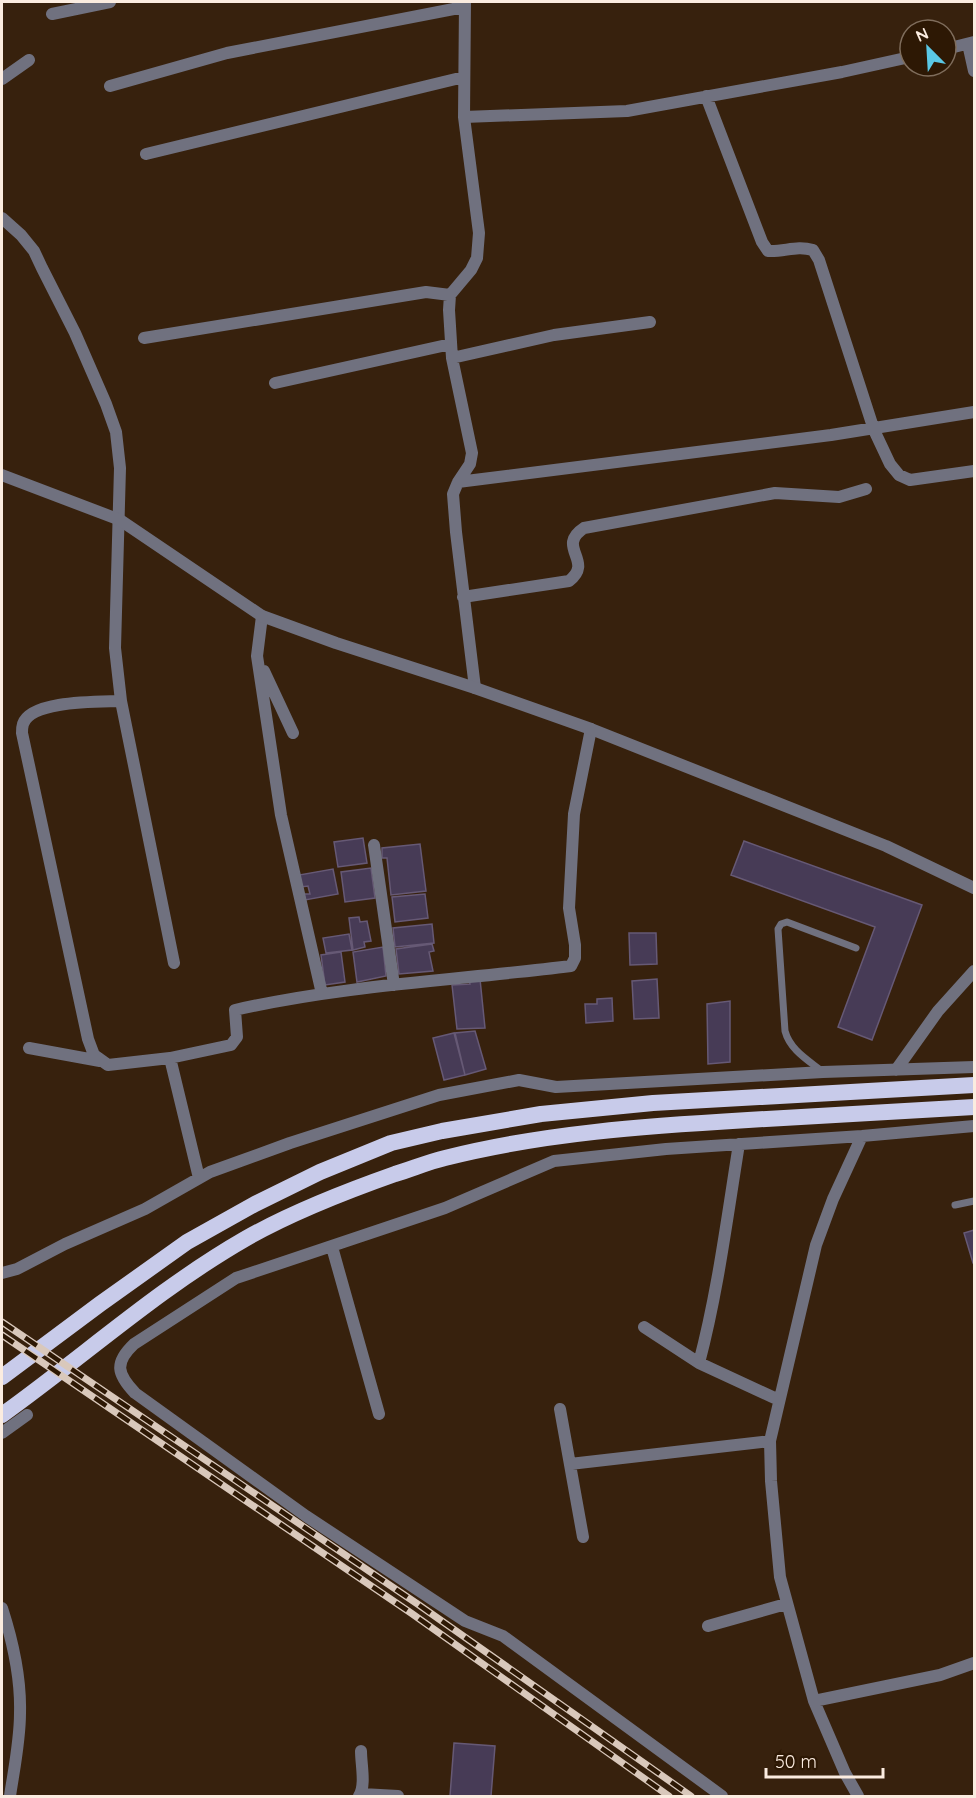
<svg xmlns="http://www.w3.org/2000/svg" width="976" height="1798" viewBox="0 0 976 1798" font-family="Quicksand,sans-serif">
<rect width="100%" height="100%" fill="#37210d"/>
<path fill="#473b56" stroke="#665975" stroke-width="1.5" d="M363,838L367,863L338,867L334,842Z
M744,841L922,905L872,1040L838,1027L875,927L731,875Z
M420,844L426,891L391,895L387,858H382V848Z
M371,868L375,898L345,902L341,872Z
M333,869L338,894L305,900L304,894H310L308,886L301,887L299,875Z
M425,894L428,918L395,922L392,897Z
M359,917L360,922L367,921L371,941L364,942L365,947L353,950L349,918Z
M432,924L434,943L395,947L393,928Z
M629,933H656L657,964L630,965Z
M349,934L352,950L326,953L323,938Z
M432,944L434,951L429,952L433,971L399,974L396,949Z
M383,947L386,976L357,982L353,952Z
M341,952L345,982L325,985L321,955Z
M469,979H480L485,1028L457,1029L452,985L470,984Z
M657,979L659,1018L634,1019L632,981Z
M612,998L613,1021L586,1023L585,1004H597V999Z
M730,1001V1062L708,1064L707,1004Z
M475,1031L486,1069L465,1075L455,1033Z
M454,1033L465,1075L444,1080L433,1038Z
M974,1230V1263H973L964,1233Z
M454,1743L495,1746L491,1796H450Z"/>
<g fill="none" stroke-linecap="round" stroke-linejoin="round">
<path stroke="#70717f" stroke-width="7" d="M823,1072C808,1060 790,1050 785,1031L778,929L781,924L787,922L856,948
M955,1205L974,1201"/>
<path stroke="#70717f" stroke-width="12" d="M465,2L464,117L479,233L477,258L471,270L450,295L449,310L452,358L472,453L470,464L458,482L453,494L456,532L475,688
M52,14L110,2
M968,44L974,71
M946,49L974,42
M2,79L29,60
M110,86L227,53L464,7
M706,96L762,242L768,251C785,252 796,245 813,250L819,260L874,430L890,464L899,475L910,480L974,471
M464,117L627,111L842,72L910,57
M146,154L464,77
M2,218L21,235L34,251L42,268L75,333L106,404L116,432L120,468L115,648L121,701L174,963
M144,338L426,292L450,295
M452,358L554,335L650,322
M275,383L451,344
M458,482L831,435L974,412
M463,597L569,581C595,561 555,547 584,528L775,493L839,497L866,489
M262,616L257,656L281,815L322,994
M264,671L293,733
M121,701C99,702 31,700 23,724C22,727 22,730 22,733L88,1039L94,1055L108,1065L170,1058L231,1045L237,1037L235,1010C345,985 459,980 571,966L575,958V945L569,908L574,814L591,729
M374,845L394,985
M29,1048L100,1061
M170,1058L199,1178
M896,1070L938,1011L974,971
M332,1247L379,1414
M2,1273L17,1269L65,1244L145,1209L210,1172L290,1143L439,1095L519,1080L556,1087L823,1072L974,1067
M644,1327L699,1363L779,1400
M699,1363C718,1291 727,1218 739,1144
M560,1409L583,1537
M2,1433L27,1415
M570,1464L770,1441
M2,1608C13,1642 21,1677 20,1713C20,1741 14,1769 10,1796
M708,1626L786,1604
M814,1701L940,1675L974,1663
M362,1794L398,1796
M359,1796C366,1785 361,1765 361,1751
M722,1796L503,1636L465,1621L306,1516L135,1393C117,1374 114,1363 134,1344L236,1278L445,1208L554,1161L666,1149L862,1136L974,1126
M858,1796L845,1773L814,1701L780,1577L771,1481L770,1441L816,1245L833,1199L862,1136"/>
<path stroke="#70717f" stroke-width="12" d="M2,475L120,520L262,616L336,643L475,688L591,729L886,846L974,888"/>
<path stroke="#c8cbea" stroke-width="16" d="M2,1377L100,1304L187,1242L255,1204L320,1172L391,1143L442,1131L541,1114L653,1103L974,1085
M2,1415C83,1357 158,1289 245,1239C292,1212 344,1192 395,1174C412,1169 428,1162 445,1158C544,1133 646,1126 748,1120C824,1115 899,1111 974,1107"/>
<defs>
<path id="rail" d="M2,1322L419,1605L691,1796
M2,1335L411,1613L669,1796"/>
</defs>
<use href="#rail" stroke="#d9c8bb" stroke-width="7"/>
<use href="#rail" stroke="#2d1804" stroke-width="4.5" stroke-dasharray="14" stroke-linecap="butt"/>
</g>
<rect width="976" height="1798" fill="none" stroke="#fbece0" stroke-width="6"/>
<g transform="translate(928 48) rotate(336)"><circle r="28" fill="#2d1804" stroke="#7f6d5c" stroke-width="1.5"/>
<path d="M0-4.5L10 22L0 15L-10 22Z" fill="#5ac8e6"/>
<text y="-9" font-size="16" font-weight="bold" text-anchor="middle" fill="#fbece0">N</text>
</g>
<path d="M766 1768v9h117v-9" fill="none" stroke="#fbece0" stroke-width="3"/>
<text x="775" y="1768" font-size="18" fill="#fbece0" stroke="#2d1804" stroke-width="4.5" paint-order="stroke">50 m</text>
</svg>
